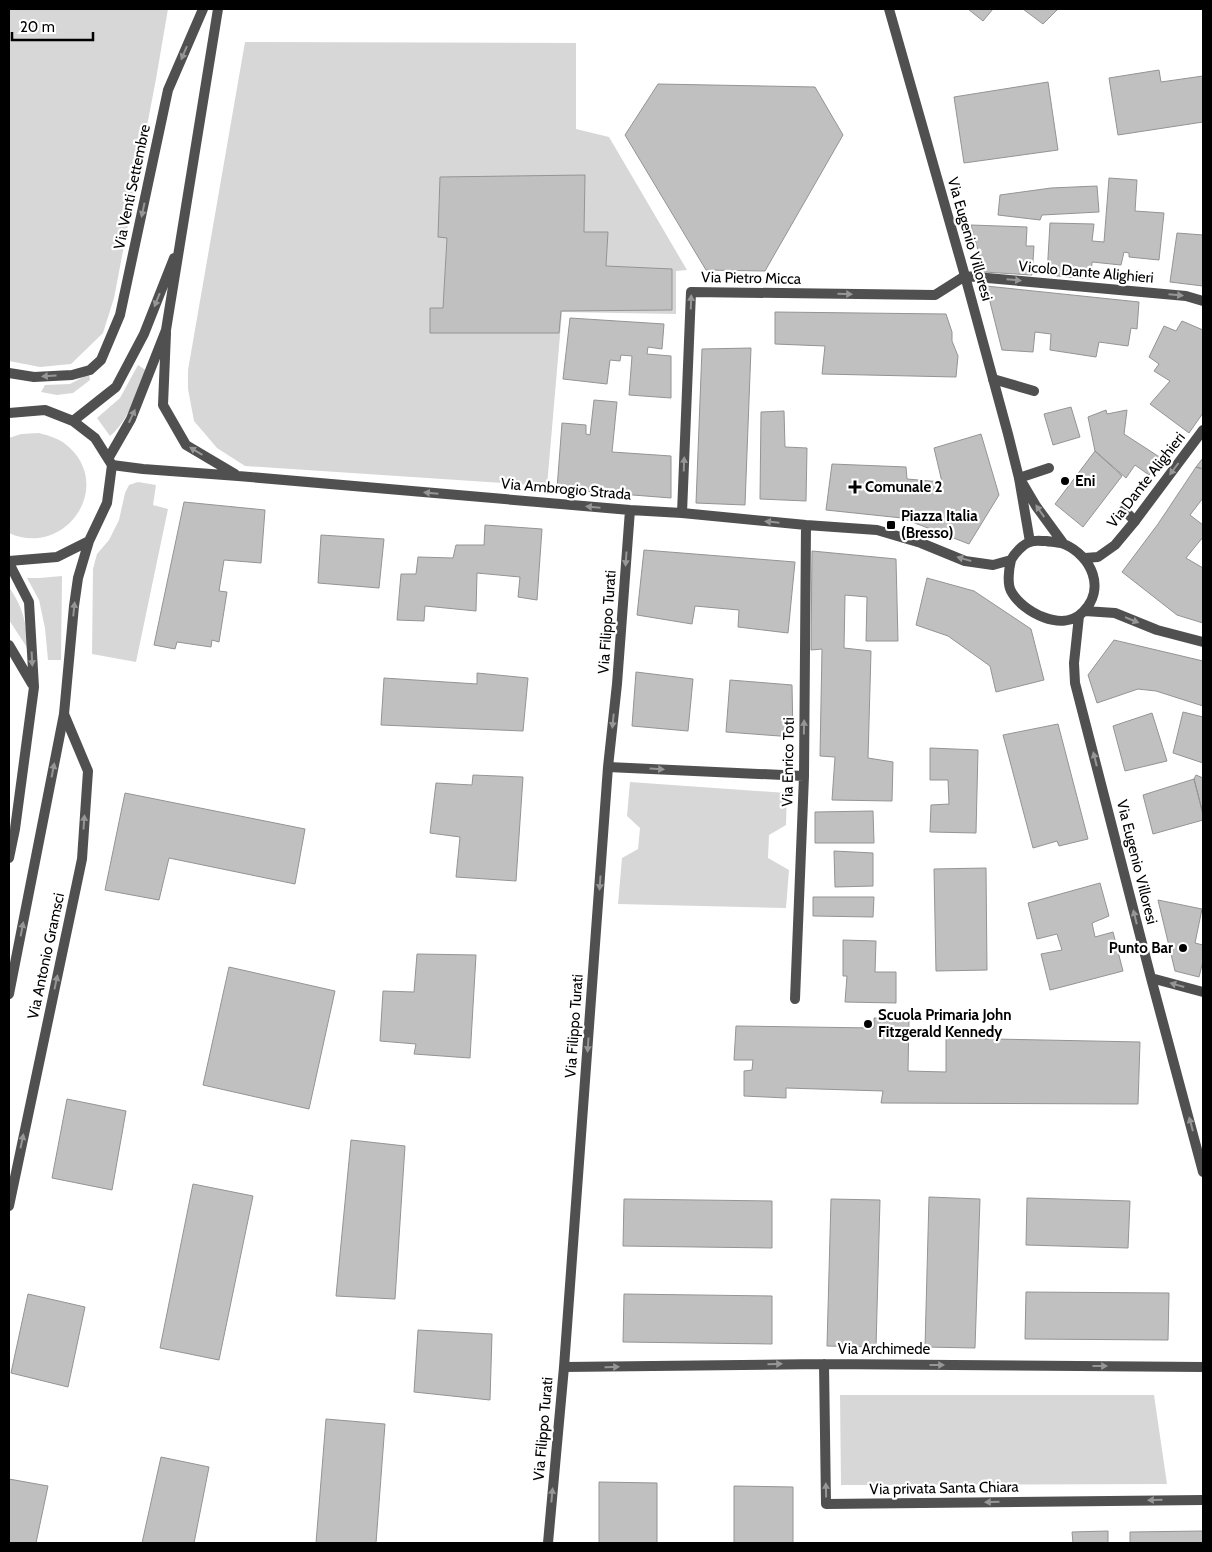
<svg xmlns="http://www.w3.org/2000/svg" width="1212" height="1552" viewBox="0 0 1212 1552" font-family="Cabin,sans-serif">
<rect width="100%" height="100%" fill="#fff"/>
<path fill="#d7d7d7" d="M9,9H168L156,79L114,298L103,333L71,364L40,367L9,361Z
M245,42L576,43V129L609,137L687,270L676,271V314L562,312L547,486L245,466L217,448L194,421L188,389V370Z
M138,365L147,371C137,393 129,420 110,436L97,418L120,398Z
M89,374L90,380L73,393L57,395L41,392L45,385L70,384Z
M39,433C50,436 61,439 70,448C113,489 64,558 9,533V438L21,434Z
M138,482L156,485L153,505L168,509L136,662L92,654L93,569L97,554L109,540L119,520L125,493L129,485Z
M62,576L61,660H48L45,628L39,600L27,578H39Z
M9,587C24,609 26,623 28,649L9,620Z
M630,782L787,793L786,825L769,835L768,858L789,870L786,908L618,904L622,858L638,849L640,828L627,816Z
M840,1395H1154L1167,1484L841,1485Z"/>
<path fill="#c0c0c0" stroke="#949494" d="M968,9H993L983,21Z
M1023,9H1058L1043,24Z
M1159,70L1161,82L1203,76V122L1118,135L1109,78Z
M1048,82L1058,150L964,163L954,97Z
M658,84L815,87L843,135L765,271L706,270L625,135Z
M585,175L584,232H608L606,266L672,269V310L561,311L559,333H430V308H443L447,238L438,237L440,177Z
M1109,178L1137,180L1135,211L1164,213L1159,260L1129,257V253L1124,252L1121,265L1092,262L1091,279L1047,275L1050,223L1094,224L1092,241L1104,242Z
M1097,186L1099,212L1042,215L1040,220L998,215L1000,195L1051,188Z
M971,225L1027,227L1026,246H1034L1032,275L984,272Z
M1177,233L1203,235V286L1170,282Z
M986,286L1139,302L1137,329L1131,328L1128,346L1099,342L1096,357L1050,350L1051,334L1035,332L1033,352L1002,350Z
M775,312L946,314L952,332V341L958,356L956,377L822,374L825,346L775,344Z
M570,318L664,324L662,349L648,347L647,354L671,356V398L629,395L632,356L621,355L620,361L610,360L607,384L563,379Z
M1182,321L1203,330V413L1189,433L1150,404L1170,381L1154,371L1159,364L1149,357L1164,326L1176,331Z
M751,348L745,505L696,503L702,349Z
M594,400L617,402L612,452L671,456V498L557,489L562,423L586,425V434L590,435Z
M1071,407L1080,437L1053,445L1044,414Z
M1106,410L1107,414L1127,410L1124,434L1161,458L1149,475L1135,465L1126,478L1095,451L1088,417Z
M784,411L785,447L807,448L806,501L760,499L761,412Z
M981,434L999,495L969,544L902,518L826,510L832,464L906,467L907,479L942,482L934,448Z
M1095,451L1122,476L1083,527L1055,504Z
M1203,458V469L1196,467Z
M1196,467L1203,469V498L1190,515L1203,525V537L1186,558L1203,568V623L1177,615L1122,572L1158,524Z
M184,502L265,510L261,563L224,560L219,591L227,592L219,642L212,640L211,647L177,642L175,649L154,645Z
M485,525L542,529L537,600L518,597L520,577L477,573L476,611L425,606L424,621L397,620L401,574H416L418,557L453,558L456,545H484Z
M321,535L384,539L379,588L318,583Z
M644,550L795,562L788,633L738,627L739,610L695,606L692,624L637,615Z
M812,551L896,559L898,641H866L867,597L845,595L844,648L871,651L868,758L893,762L892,801L832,800L835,757L820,756L822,649L811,650Z
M927,578L974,591L1031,629L1044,680L996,692L990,666L948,636L916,625Z
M1114,640L1203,661V706L1156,691L1138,689L1097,703L1088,675Z
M636,672L693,679L688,731L632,726Z
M477,673L528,678L523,731L381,725L384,678L477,684Z
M730,680L792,685L793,737L726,732Z
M1183,712L1203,717V763L1173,753Z
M1152,713L1167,761L1125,771L1113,726Z
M1058,724L1088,839L1059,846L1057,841L1033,848L1003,735Z
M930,748L978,750L976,833L930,832L931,805L949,804L948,780H930Z
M473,775L523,777L516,881L456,877L460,837L430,833L436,783L472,785Z
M1196,775L1203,778V814L1194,779Z
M1194,779L1203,814V820L1153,834L1143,795Z
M125,793L305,829L295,884L169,858L159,900L105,890Z
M873,811L874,843H815V812Z
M834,851L873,853V886L835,887Z
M986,868L987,970L936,971L934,869Z
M1100,883L1109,916L1092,923L1095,937L1113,932L1123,971L1050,990L1041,954L1062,950L1057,934L1037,939L1028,903Z
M813,897H874L873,917L813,916Z
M1158,900L1202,909L1195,943L1203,945V961L1199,977L1175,971Z
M843,940L876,941L875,972H896V1003L845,1002L847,976H843Z
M417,954L476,955L470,1058L414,1054L416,1044L380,1041L383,991L414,992Z
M229,967L335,991L309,1109L203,1085Z
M874,1018L909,1019L908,1071L946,1072V1038L1140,1042L1138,1104L881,1103L883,1091L786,1088V1098L744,1096V1071L752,1070L753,1060H734L736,1026L874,1028Z
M67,1099L126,1111L112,1190L52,1178Z
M351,1140L405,1146L395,1299L336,1296Z
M193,1184L253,1196L219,1360L160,1348Z
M929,1197L980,1199L975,1348L925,1347Z
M1027,1198L1130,1201L1128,1248L1026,1245Z
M624,1199L772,1201V1248L623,1246Z
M831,1199L880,1200L876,1347L827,1346Z
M1026,1292L1169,1293L1168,1340L1025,1339Z
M28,1294L85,1307L68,1387L11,1373Z
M624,1294L772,1296V1344L623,1342Z
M418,1330L492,1334L490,1400L414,1392Z
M326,1419L385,1424L376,1543H316Z
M161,1457L209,1467L194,1543H142Z
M9,1479L48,1486L36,1543H9Z
M599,1482L657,1483V1543H599Z
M734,1486L793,1487V1543H734Z
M1108,1531V1543H1073L1072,1532Z
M1203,1531V1543H1130V1532Z"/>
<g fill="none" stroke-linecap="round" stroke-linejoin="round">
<path stroke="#505050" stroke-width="10" d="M993,379L1034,391
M1019,478L1049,468
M1124,510L1135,521"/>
<path stroke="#505050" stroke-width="10" d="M889,9L965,276L1008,434L1019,478L1030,542
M965,276L1186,296L1203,301
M166,333L163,405L186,445L235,474
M112,465L143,469L238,476L630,510L682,513L806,525L877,530L921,543L965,561L993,565L1011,560
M1023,484L1036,506L1063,543
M682,513L691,292L935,295L965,276
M1046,541C1052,542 1059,542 1064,544C1092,556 1106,589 1083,612C1063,633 1022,612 1011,591C1007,584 1009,568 1011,560C1014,554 1023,544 1030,542C1034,540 1041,541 1046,541Z
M1085,558L1098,557L1115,545L1135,521L1203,430
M1085,611L1115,613L1157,630L1203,642
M1079,616L1074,663L1075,683L1151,978L1203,1172
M608,767L804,776
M1151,978L1203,992
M795,999L804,776L806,525
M9,1206L82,859L88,771L64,714
M824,1364L826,1504L1203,1500
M564,1367L824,1364L1203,1367
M548,1543L564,1367L608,767L617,684L630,510"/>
<path stroke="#505050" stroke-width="10" d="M9,373L34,377L72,375L90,370L101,360L120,315L168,90L203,9
M9,413L45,410L73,421L95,438L112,465L107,503L89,541L57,557L9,561
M73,421L116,387L144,334L174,258
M108,459L131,419L166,330L218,9
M9,563L29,602L34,687L15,829L9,858
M9,645L32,684
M9,994L64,714L74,606L78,578L89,541"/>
</g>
<defs><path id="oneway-solid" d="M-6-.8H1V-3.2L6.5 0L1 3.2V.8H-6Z" transform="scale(1.25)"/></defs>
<g fill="#969696">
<use href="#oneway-solid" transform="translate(184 53) rotate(113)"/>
<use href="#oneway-solid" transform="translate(143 210) rotate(102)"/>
<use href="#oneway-solid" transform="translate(1014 280) rotate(5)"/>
<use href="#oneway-solid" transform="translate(845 294) rotate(1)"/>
<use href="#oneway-solid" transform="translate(1176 295) rotate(5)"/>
<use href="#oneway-solid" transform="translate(157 300) rotate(112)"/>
<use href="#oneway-solid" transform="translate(691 302) rotate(-88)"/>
<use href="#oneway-solid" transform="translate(49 376) rotate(176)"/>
<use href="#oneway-solid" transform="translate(132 416) rotate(-65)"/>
<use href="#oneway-solid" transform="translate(196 451) rotate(-149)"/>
<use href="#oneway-solid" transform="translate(684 464) rotate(-88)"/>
<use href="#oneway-solid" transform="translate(1174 469) rotate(127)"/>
<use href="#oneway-solid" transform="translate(431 493) rotate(-175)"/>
<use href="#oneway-solid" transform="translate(593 507) rotate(-175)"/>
<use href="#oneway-solid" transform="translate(1040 511) rotate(-125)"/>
<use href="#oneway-solid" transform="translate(772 522) rotate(-174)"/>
<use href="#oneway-solid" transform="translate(626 559) rotate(94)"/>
<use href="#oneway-solid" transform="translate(964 559) rotate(-164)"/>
<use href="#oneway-solid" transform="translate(74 609) rotate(-84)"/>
<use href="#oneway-solid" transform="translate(1132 620) rotate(22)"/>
<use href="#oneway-solid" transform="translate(32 659) rotate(87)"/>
<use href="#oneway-solid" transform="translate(613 721) rotate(96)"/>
<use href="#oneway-solid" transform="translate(804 727) rotate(-89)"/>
<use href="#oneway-solid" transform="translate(1095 759) rotate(-104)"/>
<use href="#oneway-solid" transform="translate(657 769) rotate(3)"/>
<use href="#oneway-solid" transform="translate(53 770) rotate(-79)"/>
<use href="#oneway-solid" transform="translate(84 822) rotate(-86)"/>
<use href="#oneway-solid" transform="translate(600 883) rotate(94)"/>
<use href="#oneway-solid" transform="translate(1135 917) rotate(-104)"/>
<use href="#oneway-solid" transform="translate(22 929) rotate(-79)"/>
<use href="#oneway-solid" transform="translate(56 982) rotate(-78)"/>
<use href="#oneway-solid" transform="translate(1177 985) rotate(-164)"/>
<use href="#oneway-solid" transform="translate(588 1045) rotate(94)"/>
<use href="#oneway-solid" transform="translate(1191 1124) rotate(-105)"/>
<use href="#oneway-solid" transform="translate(22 1141) rotate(-78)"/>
<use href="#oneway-solid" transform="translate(775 1364) rotate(-1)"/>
<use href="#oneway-solid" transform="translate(937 1365)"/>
<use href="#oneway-solid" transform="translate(1100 1366)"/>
<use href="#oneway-solid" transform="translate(612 1367) rotate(-1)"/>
<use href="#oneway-solid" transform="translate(826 1490) rotate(-91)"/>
<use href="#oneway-solid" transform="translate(552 1495) rotate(-85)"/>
<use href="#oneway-solid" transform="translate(1155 1500) rotate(179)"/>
<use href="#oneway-solid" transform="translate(992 1502) rotate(179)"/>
</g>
<g fill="#000" stroke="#fff" stroke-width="2">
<circle cx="1065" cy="481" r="5"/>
<path d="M852.5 479.5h5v5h5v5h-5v5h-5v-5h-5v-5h5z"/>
<rect x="886" y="520" width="10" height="10" rx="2.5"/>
<circle cx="1183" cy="948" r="5"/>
<circle cx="868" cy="1024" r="5"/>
</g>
<g text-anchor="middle" stroke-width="4.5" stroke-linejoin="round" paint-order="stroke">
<g font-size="15" fill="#000" stroke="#fff">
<text transform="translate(132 187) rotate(-78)" y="5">Via Venti Settembre</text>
<text transform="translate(970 239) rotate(74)" y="5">Via Eugenio Villoresi</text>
<text transform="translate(1086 272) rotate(5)" y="5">Vicolo Dante Alighieri</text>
<text transform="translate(751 278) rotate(1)" y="5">Via Pietro Micca</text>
<text transform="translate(1146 480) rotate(-52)" y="5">Via Dante Alighieri</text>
<text transform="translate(566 489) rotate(5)" y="5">Via Ambrogio Strada</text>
<text transform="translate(607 622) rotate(-86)" y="5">Via Filippo Turati</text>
<text transform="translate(788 762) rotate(-89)" y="5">Via Enrico Toti</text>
<text transform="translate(1137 862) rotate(76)" y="5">Via Eugenio Villoresi</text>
<text transform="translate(46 956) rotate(-78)" y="5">Via Antonio Gramsci</text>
<text transform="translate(574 1026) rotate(-86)" y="5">Via Filippo Turati</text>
<text x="884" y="1354">Via Archimede</text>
<text transform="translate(543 1429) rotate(-85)" y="5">Via Filippo Turati</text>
<text transform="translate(944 1488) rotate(-1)" y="5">Via privata Santa Chiara</text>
</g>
<g font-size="15" font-weight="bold" fill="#000" stroke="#fff" text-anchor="start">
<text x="1075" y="486">Eni</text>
<text x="865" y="492">Comunale 2</text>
<text x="901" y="521">Piazza Italia<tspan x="901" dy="17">(Bresso)</tspan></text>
<text x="1173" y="953" text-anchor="end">Punto Bar</text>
<text x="878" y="1020">Scuola Primaria John<tspan x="878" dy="17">Fitzgerald Kennedy</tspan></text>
</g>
</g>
<rect width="1212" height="1552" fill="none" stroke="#000000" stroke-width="20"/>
<path d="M12 32v8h81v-8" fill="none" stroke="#000000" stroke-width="2.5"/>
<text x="20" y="32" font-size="15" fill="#000000" stroke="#ffffff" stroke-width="4" paint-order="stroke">20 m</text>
</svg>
